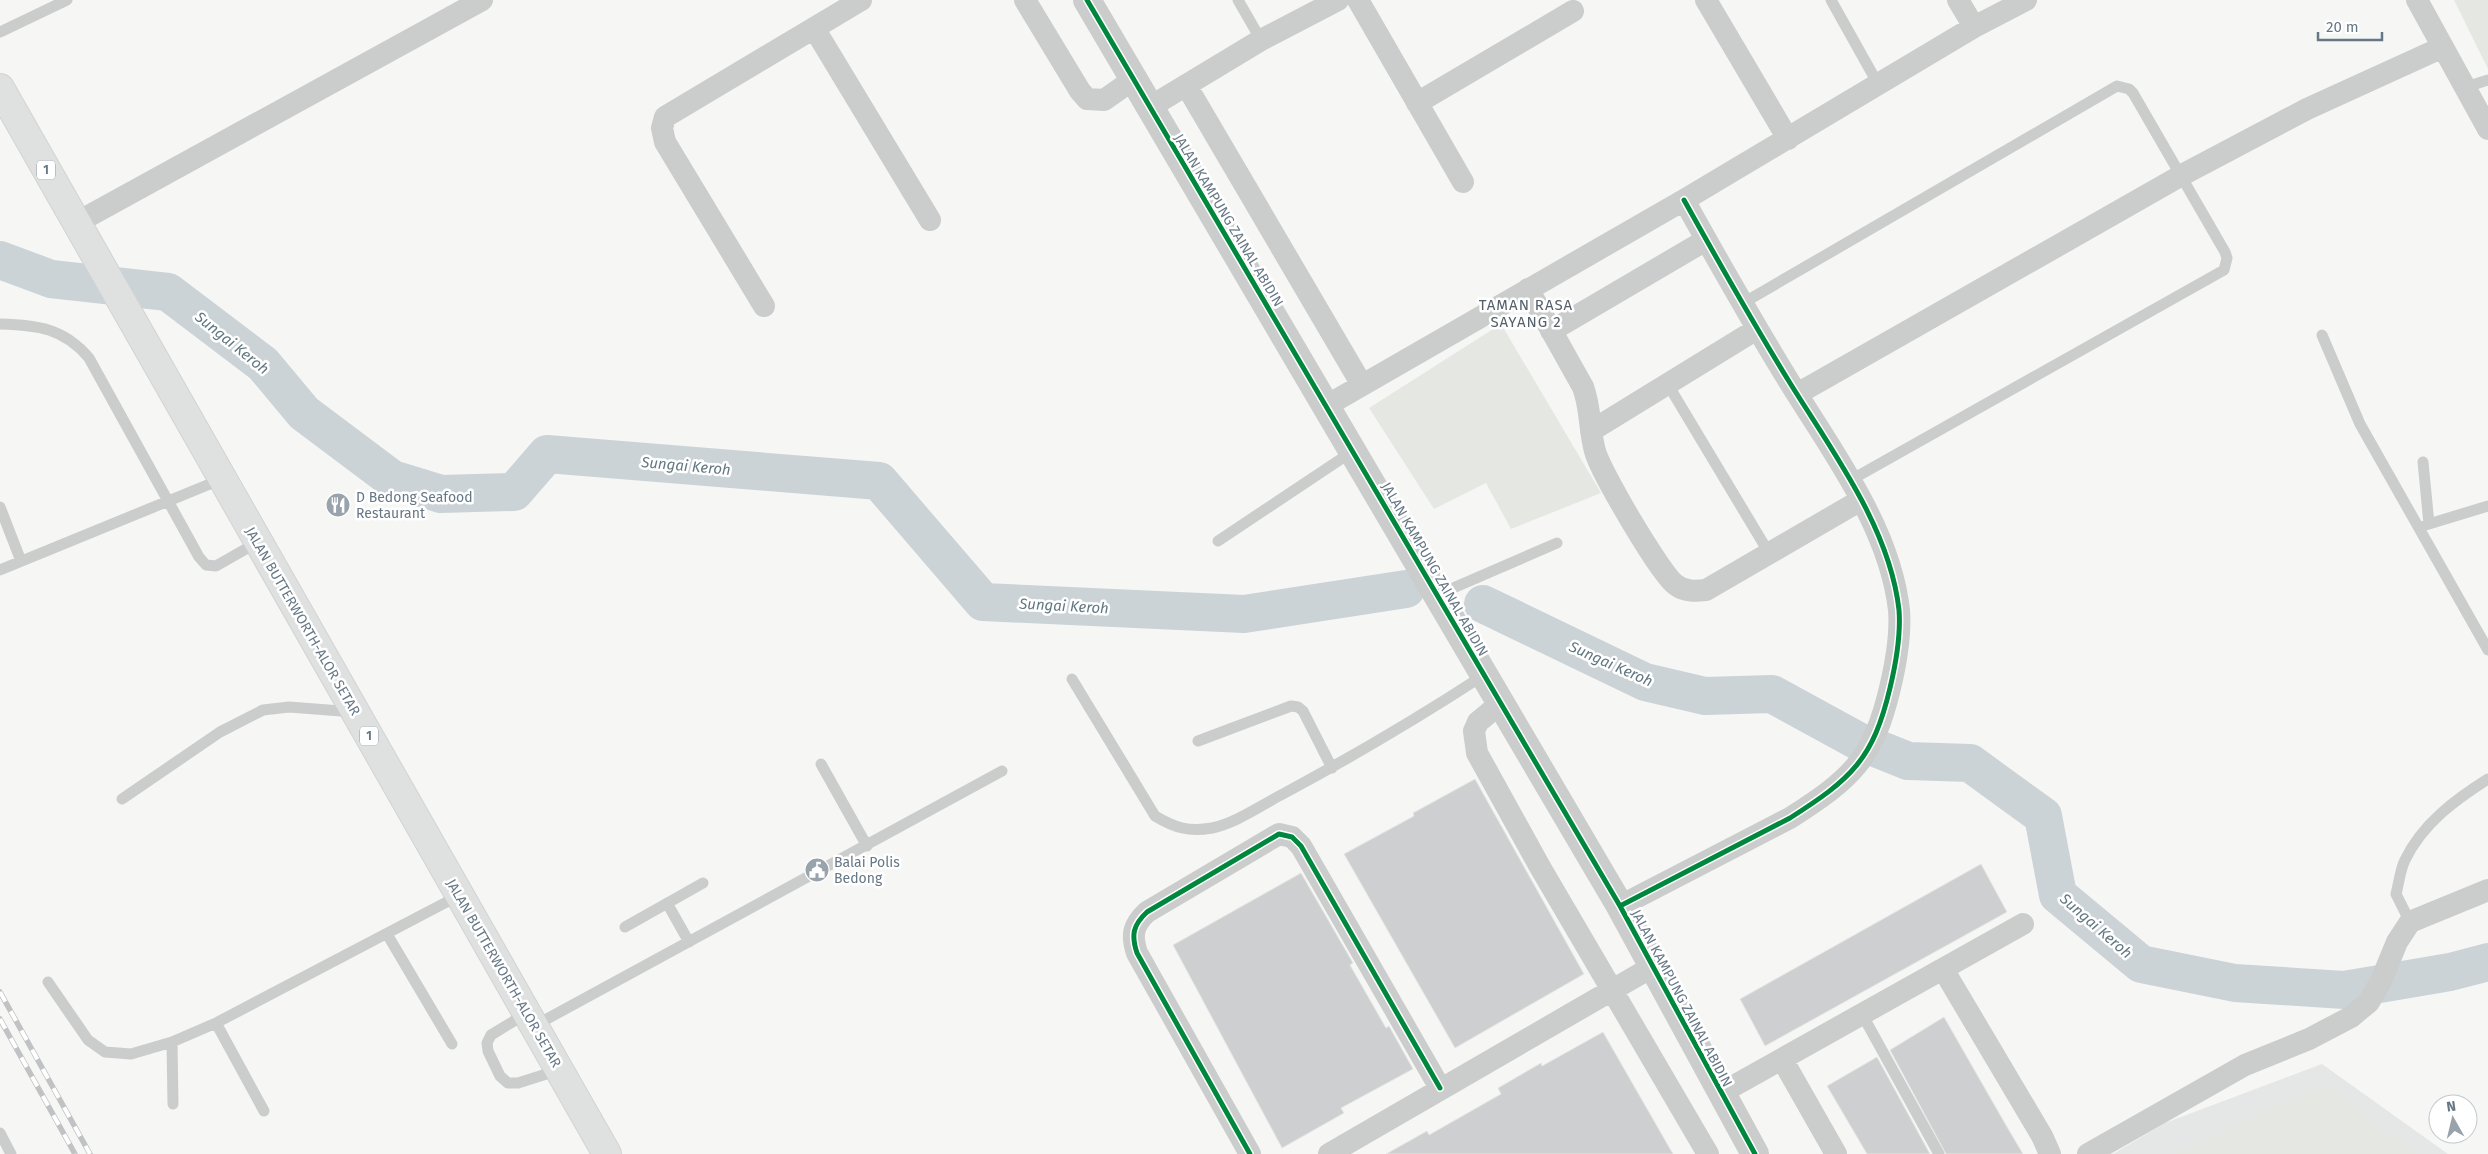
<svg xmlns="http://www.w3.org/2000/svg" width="2488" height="1154" viewBox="0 0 2488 1154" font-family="'Fira Sans',sans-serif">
<rect width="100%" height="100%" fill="#f6f6f5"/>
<path fill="#e5e6e6" d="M2322,1064L2448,1154H2113L2165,1123Z"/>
<path fill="#e5e8e2" d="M2454,0H2488V69Z
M1501,324L1601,493L1511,529L1486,483L1434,509L1369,408Z
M2323,1084L2417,1154H2174Z"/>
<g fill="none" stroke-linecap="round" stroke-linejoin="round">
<path stroke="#cbd3d6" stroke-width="38" d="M0,260L51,279L168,292L263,364L304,413L392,479L441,494L514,492L547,454L879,481L983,602L1244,614L1406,589
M1483,604L1645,682L1705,696L1772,694L1858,741L1908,761L1970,763L2043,816L2058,895L2141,964L2235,983L2344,990L2450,972L2488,962"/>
</g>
<path fill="#cdcfd0" stroke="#e6e6e5" d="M1475,779L1584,974L1455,1048L1344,854L1414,816L1413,813Z
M1981,864L2007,912L1765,1046L1740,999Z
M1301,873L1353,963L1350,965L1386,1028L1389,1026L1413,1069L1341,1108L1344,1113L1282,1148L1173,945Z
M1944,1017L2003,1120L2023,1154H1946L1890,1050Z
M1603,1032L1673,1154H1386L1427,1131L1429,1135L1501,1094L1498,1088L1541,1063L1542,1066Z
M1877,1057L1930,1154H1867L1827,1086Z"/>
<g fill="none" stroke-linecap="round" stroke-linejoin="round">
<defs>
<path id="primary" d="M0,88L607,1154"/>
</defs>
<use href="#primary" stroke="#d2d3d3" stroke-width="30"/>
<path stroke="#cbcccc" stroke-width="11" d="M1238,0L1261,40
M1831,0L1878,84
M0,32L67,0
M2466,87L2488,80
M1743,303L2117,86L2129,89L2133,93L2225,252L2227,258L2224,270L1849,481
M0,324C37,325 64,328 89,358L199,557L206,565L216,566L258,542
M2322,335L2360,424L2488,650
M1667,383L1769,553
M2423,462L2429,524
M0,507L21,561
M2419,527L2488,506
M1218,541L1353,451
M0,570L222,479
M1437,595L1557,543
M1072,679L1155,816C1175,828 1189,832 1212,828C1236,823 1260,806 1281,795C1350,758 1418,718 1484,675
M1198,741L1291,706L1298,707L1303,711L1332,768
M821,764L867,846
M122,799L220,732L263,710L289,707L354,712
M667,903L689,942
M2410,922L2396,894C2399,883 2400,870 2405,860C2423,823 2455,800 2488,779
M625,927L703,883
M387,934L452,1044
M48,982L88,1040L105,1052L131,1054L172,1042L216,1023L460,895
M527,1013L491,1035L487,1043L488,1051L500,1076L508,1083H518L559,1070
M1862,1014L1939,1154
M216,1023L264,1111
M534,1026L1002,771
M172,1042L173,1104
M0,1133L11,1154"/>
<path stroke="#cbcccc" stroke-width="22" d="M1025,0L1080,91L1087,99L1104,100L1134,79
M1358,0L1463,182
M1706,0L1788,139
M1958,0L1974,27
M2417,0L2488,129
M814,28L930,220
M1186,85L1362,385
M1417,103L1573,11
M1150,107L1261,40L1338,0
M76,223L482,0
M1528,289L1583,387C1591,408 1589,430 1595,451C1600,471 1661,575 1676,585C1685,592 1696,591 1706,590L1861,500
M764,306L665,142L662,128L665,117L861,0
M1551,331L1706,240
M1797,394L2182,175L2307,109L2443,47
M1326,406L1684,200L1974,27L2026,0
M1591,431L1757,329
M1501,703L1478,722L1474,731L1477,753L1540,867L1708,1154
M1620,906L1790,818C1851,779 1873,760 1890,688C1896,663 1901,636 1899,610C1890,528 1832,451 1790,383C1753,323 1718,261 1684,200
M1943,969L2042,1136L2050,1154
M1782,1059L1836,1154
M1721,1093L2023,924
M1250,1154L1137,953C1131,935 1133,925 1147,912L1279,834L1292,837L1301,846L1440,1088
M1329,1154L1652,967
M2088,1154L2245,1065L2309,1039L2351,1017L2369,1002L2381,981L2397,942L2410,922L2488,890"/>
<path stroke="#cbcccc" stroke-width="28" d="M1087,0L1620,906L1755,1154"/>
<use href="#primary" stroke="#dfe0e0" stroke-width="28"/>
<defs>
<path id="rail" d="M0,992L90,1154
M0,1019L75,1154"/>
</defs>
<use href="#rail" stroke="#c0c2c4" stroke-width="5.5"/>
<use href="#rail" stroke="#fff" stroke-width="4" stroke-dasharray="11" stroke-linecap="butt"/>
<defs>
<path id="cycleway" d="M1087,0L1620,906L1755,1154
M1620,906L1790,818C1851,779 1873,760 1890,688C1896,663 1901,636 1899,610C1890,528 1832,451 1790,383C1753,323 1718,261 1684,200
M1250,1154L1137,953C1131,935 1133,925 1147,912L1279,834L1292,837L1301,846L1440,1088"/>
</defs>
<use href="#cycleway" stroke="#fff" stroke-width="8"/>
<use href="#cycleway" stroke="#00873e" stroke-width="5"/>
</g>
<defs>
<symbol id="restaurant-disc" viewBox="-11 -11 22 22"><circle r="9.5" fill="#98a3ac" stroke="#fff"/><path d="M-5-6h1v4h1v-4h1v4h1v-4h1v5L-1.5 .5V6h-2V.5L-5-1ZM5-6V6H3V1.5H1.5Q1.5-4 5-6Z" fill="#fff"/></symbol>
<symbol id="civic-disc" viewBox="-11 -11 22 22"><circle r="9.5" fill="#98a3ac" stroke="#fff"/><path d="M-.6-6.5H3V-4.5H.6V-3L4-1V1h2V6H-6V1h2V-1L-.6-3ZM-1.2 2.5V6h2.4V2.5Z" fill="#fff"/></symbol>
</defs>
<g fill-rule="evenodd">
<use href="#restaurant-disc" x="324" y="491" width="28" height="28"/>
<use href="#civic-disc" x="803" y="856" width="28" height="28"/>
</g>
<g text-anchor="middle" stroke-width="5" stroke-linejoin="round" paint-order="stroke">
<g fill="#fff" stroke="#94a0aa" stroke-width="1">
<rect x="37" y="160.5" width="18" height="19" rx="4"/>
<rect x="360" y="726.5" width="18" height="19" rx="4"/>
</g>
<g font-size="12" font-weight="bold" fill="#667785">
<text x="46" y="174">1</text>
<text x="369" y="740">1</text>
</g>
<g font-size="14" fill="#667785" stroke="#fff">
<text transform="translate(1229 220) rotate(59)" y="5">JALAN KAMPUNG ZAINAL ABIDIN</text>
<text transform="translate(1435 569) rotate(60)" y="5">JALAN KAMPUNG ZAINAL ABIDIN</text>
<text transform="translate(303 621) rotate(60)" y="5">JALAN BUTTERWORTH-ALOR SETAR</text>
<text transform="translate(504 973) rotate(60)" y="5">JALAN BUTTERWORTH-ALOR SETAR</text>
<text transform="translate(1682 998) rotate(62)" y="5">JALAN KAMPUNG ZAINAL ABIDIN</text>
</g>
<g font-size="14" fill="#667785" stroke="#fff" text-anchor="start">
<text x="356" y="502">D Bedong Seafood<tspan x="356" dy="16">Restaurant</tspan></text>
<text x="834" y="867">Balai Polis<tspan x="834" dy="16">Bedong</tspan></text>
</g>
<g font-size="15" letter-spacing="1" fill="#54606a" stroke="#fff">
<text x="1526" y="310">TAMAN RASA<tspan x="1526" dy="17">SAYANG 2</tspan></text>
</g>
<g font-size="15" font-style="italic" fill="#627881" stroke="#fff">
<text transform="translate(232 343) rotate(39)" y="5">Sungai Keroh</text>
<text transform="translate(686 466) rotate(5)" y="5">Sungai Keroh</text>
<text transform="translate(1064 606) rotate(3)" y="5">Sungai Keroh</text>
<text transform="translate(1611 664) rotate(24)" y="5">Sungai Keroh</text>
<text transform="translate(2096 926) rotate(41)" y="5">Sungai Keroh</text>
</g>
</g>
<g transform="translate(2453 1119) rotate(352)"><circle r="24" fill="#ffffff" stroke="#c2c9ce"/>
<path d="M0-4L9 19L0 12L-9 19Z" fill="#98a3ac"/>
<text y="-8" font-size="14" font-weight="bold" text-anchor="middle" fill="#667785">N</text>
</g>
<path d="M2318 32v8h64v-8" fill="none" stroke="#667785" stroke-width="2.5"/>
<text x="2326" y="32" font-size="15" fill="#667785" stroke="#ffffff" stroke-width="4" paint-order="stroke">20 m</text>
</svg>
